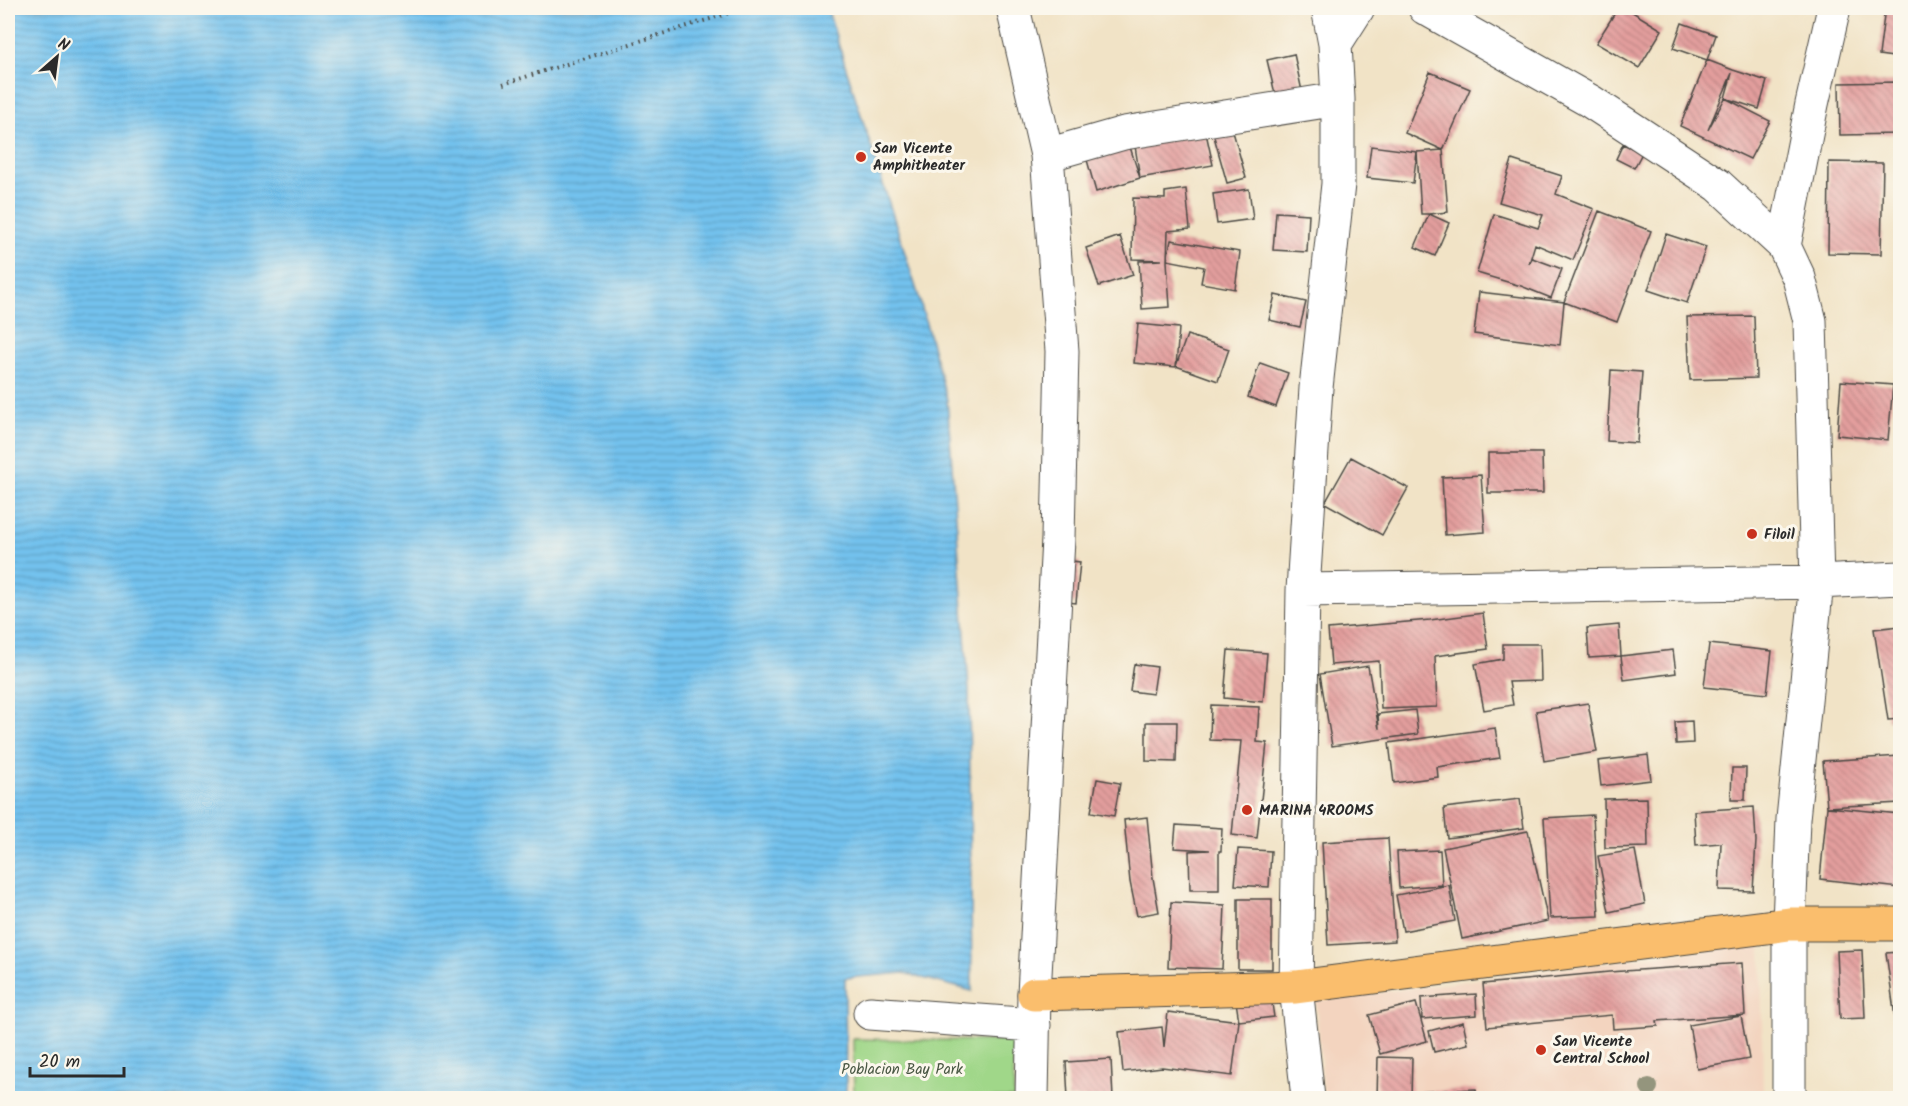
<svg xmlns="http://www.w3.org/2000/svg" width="1908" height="1106" viewBox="0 0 1908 1106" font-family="Kalam,sans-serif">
<defs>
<pattern id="water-rules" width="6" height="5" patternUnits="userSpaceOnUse" patternTransform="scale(1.5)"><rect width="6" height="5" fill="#73c2ee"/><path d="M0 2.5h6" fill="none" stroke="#5f9ec1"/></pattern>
<pattern id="building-back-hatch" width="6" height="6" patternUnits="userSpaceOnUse" patternTransform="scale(1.5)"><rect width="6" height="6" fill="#e49f9e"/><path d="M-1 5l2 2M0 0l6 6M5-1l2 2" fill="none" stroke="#b98281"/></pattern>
</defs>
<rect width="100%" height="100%" fill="#fbf7ec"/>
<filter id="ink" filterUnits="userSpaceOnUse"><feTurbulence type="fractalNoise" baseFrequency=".0167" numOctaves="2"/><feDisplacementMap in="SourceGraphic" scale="12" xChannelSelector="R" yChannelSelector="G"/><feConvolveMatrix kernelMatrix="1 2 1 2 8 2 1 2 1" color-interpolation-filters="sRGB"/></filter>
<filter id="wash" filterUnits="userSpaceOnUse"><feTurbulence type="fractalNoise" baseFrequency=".008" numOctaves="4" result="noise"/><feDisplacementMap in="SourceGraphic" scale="24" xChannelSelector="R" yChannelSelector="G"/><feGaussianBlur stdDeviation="1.35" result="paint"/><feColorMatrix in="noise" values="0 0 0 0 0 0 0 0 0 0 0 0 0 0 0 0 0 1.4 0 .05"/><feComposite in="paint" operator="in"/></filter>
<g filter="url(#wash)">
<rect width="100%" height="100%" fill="#f1e3c6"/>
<path fill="#f3d4bf" d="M1761,942L1763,1098H1324L1316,1001Z"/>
<path fill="#a0d789" stroke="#66815a" stroke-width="1.5" d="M853,1039L1013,1041L1014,1098H854Z"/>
<path fill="url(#water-rules)" stroke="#4f768c" stroke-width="1.5" d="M8,8H827L918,294L947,400L969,688L972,991L904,973L845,978L846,1098H8Z"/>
<g id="blocks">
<path fill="url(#building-back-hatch)" d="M1618,8H1626L1662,30L1639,68L1596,43Z
M1885,8L1900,10V58L1879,55Z
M1682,23L1716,35L1707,60L1673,48Z
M1294,54L1303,96L1277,102L1267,60Z
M1707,60L1733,70L1767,81L1759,109L1725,98L1732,73L1708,130L1725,98L1770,121L1750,159L1680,126Z
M1430,72L1470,89L1443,150L1448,212L1429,214L1449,223L1435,256L1415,247L1429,214H1421L1417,152L1413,183L1367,178L1371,146L1417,152L1443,150L1405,133Z
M1900,82V134L1840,135L1839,83Z
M1232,128L1246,178L1227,183L1213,133Z
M1206,133L1213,165L1140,178L1096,192L1087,160L1130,147L1140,178L1135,146Z
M1623,144L1642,153L1634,168L1616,159Z
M1512,160L1562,176L1556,194L1594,209L1573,260L1535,244L1529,264L1532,258L1562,269L1551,298L1521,286L1477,273L1494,214L1538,228L1543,215L1499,202Z
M1829,162L1883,163L1881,254L1828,253Z
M1186,189L1190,229L1168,231L1167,261L1170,307L1142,309L1139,261L1162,260L1132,259L1133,198L1165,199V192Z
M1249,189L1253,219L1217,224L1213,194Z
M1599,211L1651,231L1617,322L1564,302Z
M1276,212L1309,214L1307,252L1273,250Z
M1666,234L1706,247L1687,303L1648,290Z
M1120,236L1133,275L1099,286L1086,248Z
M1171,240L1240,252L1235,289L1201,283L1204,267L1167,260Z
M1479,292L1564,302L1560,345L1474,334Z
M1275,295L1306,302L1300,327L1269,320Z
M1754,316L1756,378L1690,380L1687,317Z
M1138,324L1179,328L1176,367L1134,363Z
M1187,335L1229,349L1218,381L1176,366Z
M1260,363L1288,373L1276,407L1248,397Z
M1611,370L1642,372L1637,443L1607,441Z
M1841,381L1893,385L1888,440L1837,435Z
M1488,453H1542L1543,493H1488Z
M1351,457L1408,488L1382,535L1325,503Z
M1481,475L1485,532L1445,535L1442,477Z
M1062,560L1080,562L1076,603L1058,601Z
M1483,613L1488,649L1435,656L1437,707L1381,709L1379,661L1331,665L1328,629L1430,620Z
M1619,625L1621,656L1589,658L1587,628Z
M1900,626V719L1888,720L1874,629Z
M1503,644H1540L1541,681L1509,682L1513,705L1484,710L1475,664L1503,659Z
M1709,644L1772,651L1767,694L1704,687Z
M1228,650L1267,653L1263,702L1224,698Z
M1673,650L1676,673L1624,680L1621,656Z
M1134,664L1157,667L1153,694L1130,691Z
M1368,666L1379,729L1378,714L1415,710L1418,734L1332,746L1320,674Z
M1588,703L1597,752L1544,761L1536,711Z
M1211,705L1259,707L1257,742L1267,743L1257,838L1232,835L1241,741L1210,740Z
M1692,721L1693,743L1676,744L1675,722Z
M1146,722H1177L1176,762L1146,761Z
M1495,728L1500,758L1437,767L1438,777L1394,783L1389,743Z
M1648,755L1651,780L1601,786L1598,761Z
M1900,756V803L1827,807L1900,814V888L1820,879L1827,807L1823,761Z
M1732,768H1746L1745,800H1731Z
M1097,779L1120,783L1114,816L1091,812Z
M1647,798L1648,847L1605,848L1604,799Z
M1520,799L1524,828L1447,838L1444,808Z
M1754,807L1756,841L1753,891L1719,890L1721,843L1696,845L1694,811Z
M1593,815L1599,916L1550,918L1544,818Z
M1147,817L1153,878L1159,912L1137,916L1130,882L1124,820Z
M1176,825L1222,828L1221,851H1219V890H1190L1189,851L1210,850L1174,848Z
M1528,831L1548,921L1462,939L1443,848Z
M1388,838L1395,941L1328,945L1322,842Z
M1238,849L1271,851L1269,887L1235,885Z
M1440,850L1442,885L1399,888L1397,852Z
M1635,850L1645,904L1609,912L1598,856Z
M1449,885L1455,921L1403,931L1396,895Z
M1238,899H1272V969H1238Z
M1171,902L1225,905L1222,969L1168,967Z
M1862,950L1865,1018L1840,1019L1837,951Z
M1900,952V1024L1896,1025L1886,953Z
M1742,963L1745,1015L1657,1021L1658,1026L1613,1029L1612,1015L1487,1027L1483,984L1609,972Z
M1476,994L1477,1015L1422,1019L1421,998Z
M1271,997L1274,1017L1239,1021L1236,1002Z
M1416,1003L1427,1041L1380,1054L1369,1015Z
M1168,1012L1239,1021L1232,1076L1162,1067L1123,1072L1119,1032L1162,1027L1164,1047Z
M1741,1016L1749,1059L1697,1069L1689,1025Z
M1463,1022L1468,1044L1434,1052L1429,1031Z
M1378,1057L1412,1058L1411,1098H1377Z
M1111,1059L1113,1098H1068L1066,1062Z
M1476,1089L1477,1098H1419L1418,1092Z"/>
</g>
</g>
<g filter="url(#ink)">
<use href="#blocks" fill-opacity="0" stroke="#494742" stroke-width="1.5"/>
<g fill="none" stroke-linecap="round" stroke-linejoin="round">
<defs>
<path id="minor" d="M1013,8L1047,155L1062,351L1058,539L1034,994L1032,1098
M1425,8L1590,101L1718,185L1784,246L1799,278L1810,321L1817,582L1793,819L1789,924V1098
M1335,44L1358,8
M1047,155L1124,133L1338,99
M1784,246L1812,104L1834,8
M1303,590L1316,388L1338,184V99L1335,44L1328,8
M870,1013L1034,1025
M1308,1098L1296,987L1303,590L1817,582L1900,578"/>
<path id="major" d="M1034,994L1296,987L1789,924H1900"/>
</defs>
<use href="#minor" stroke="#494742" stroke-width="35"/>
<use href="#major" stroke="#494742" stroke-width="35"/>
<path stroke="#494742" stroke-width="4" stroke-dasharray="1.5 4.5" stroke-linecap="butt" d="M503,84L745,8"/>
<use href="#minor" stroke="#fff" stroke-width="33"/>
<use href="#major" stroke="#fabe6d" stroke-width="33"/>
</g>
<circle fill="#94957d" cx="1649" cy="1087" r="9"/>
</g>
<g fill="#c8321e" stroke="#fbf7ec" stroke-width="2">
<circle cx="861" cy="157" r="6"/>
<circle cx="1752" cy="534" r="6"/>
<circle cx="1247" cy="810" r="6"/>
<circle cx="1541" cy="1050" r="6"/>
</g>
<g text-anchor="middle" stroke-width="6" stroke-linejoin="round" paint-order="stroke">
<g font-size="15" font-weight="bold" fill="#2b2b2b" stroke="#fbf7ec" text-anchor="start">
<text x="873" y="153">San Vicente<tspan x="873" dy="17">Amphitheater</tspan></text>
<text x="1764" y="539">Filoil</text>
<text x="1259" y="815">MARINA 4ROOMS</text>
<text x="1553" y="1046">San Vicente<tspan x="1553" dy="17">Central School</tspan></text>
</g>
<g font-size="15" fill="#485642" stroke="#fbf7ec">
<text x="902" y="1074">Poblacion Bay Park</text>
</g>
</g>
<rect width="1908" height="1106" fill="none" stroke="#fbf7ec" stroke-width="30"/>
<g transform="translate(57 57) rotate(28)" stroke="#fbf7ec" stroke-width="4.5" paint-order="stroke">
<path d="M0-4.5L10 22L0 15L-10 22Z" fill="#2b2b2b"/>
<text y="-9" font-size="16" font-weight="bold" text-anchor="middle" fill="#2b2b2b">N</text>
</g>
<path d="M30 1067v9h94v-9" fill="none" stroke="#2b2b2b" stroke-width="3"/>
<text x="39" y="1067" font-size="18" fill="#2b2b2b" stroke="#fbf7ec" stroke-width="4.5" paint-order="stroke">20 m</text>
</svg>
